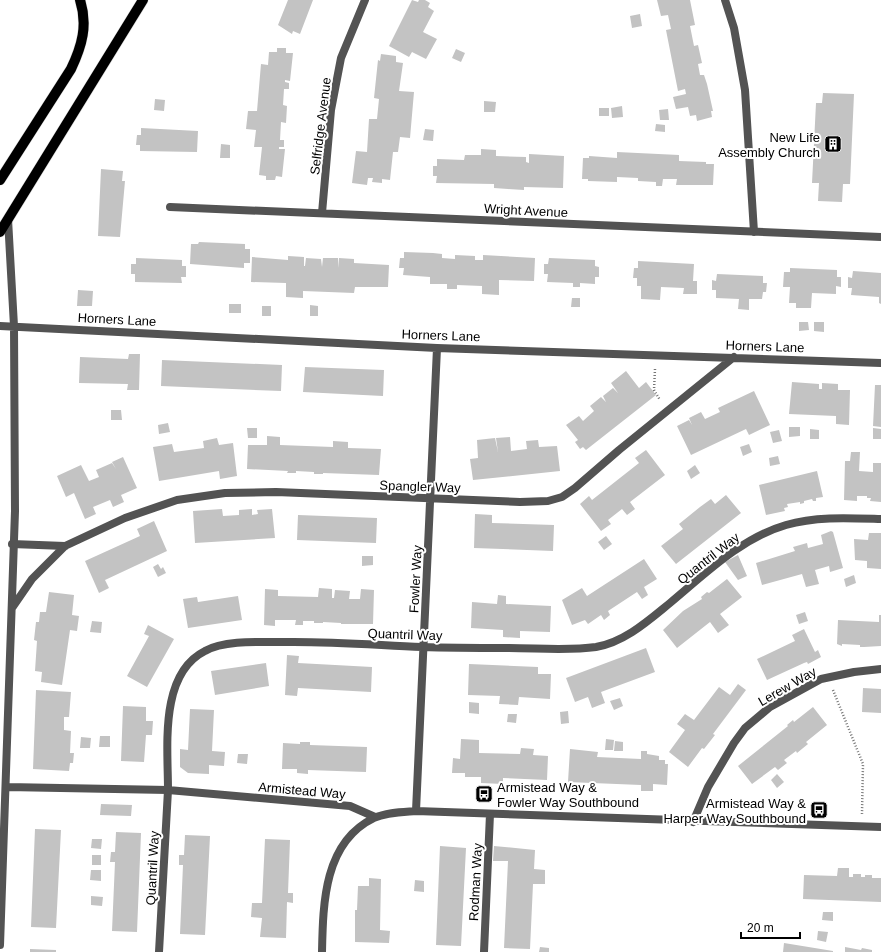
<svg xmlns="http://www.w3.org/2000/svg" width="881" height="952" viewBox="0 0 881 952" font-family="Arial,sans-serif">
<rect width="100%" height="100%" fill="#fff"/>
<path fill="#c3c3c3" d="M288,0H313L300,34L293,31L292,34L278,25Z
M412,0L418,2L419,0H425L430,3L428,7L434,11L423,32L437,39L426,59L412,52L409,57L389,46Z
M657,0H690L695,25L690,26L694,46L698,45L702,63L698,64L700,75H704L707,84L713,111H711L712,117L697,121L696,115L690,116L688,107L676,109L673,97L686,94L685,89L678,91L666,30L671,29L668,15L661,16Z
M640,14L642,26L632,28L630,16Z
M277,48H286V53H293L290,81L285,80V82L289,83V89H284L283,105L287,106L286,123L281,122L280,140H284V147H279V149H285L282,177L276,176L275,180H266V176L259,175L262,147H254L256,130L246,129L248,111H257L261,64L268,65L269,52H277Z
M456,49L465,53L461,62L452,58Z
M381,54L396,56V62L403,63L399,91L414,92L410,138L400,137L398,152H393L390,180L382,179V183L372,182L373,178H368L367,185L352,183L356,151L367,152L369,119H377L379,99L374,98L378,60L380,61Z
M823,93L854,94L850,184H843L842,202L818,201L819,183H812L816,103H822Z
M155,99L165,100L164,111L154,110Z
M484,101L496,102L495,112H484Z
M622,106L623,117L612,118L611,108Z
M599,108H609V116H599Z
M668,109L669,120H660L659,110Z
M656,124L665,125V132L655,131Z
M141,128L198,131L197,152L140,151V145H136L137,135H141Z
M425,129L434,130L433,141L423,140Z
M221,144L230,145V158H220Z
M481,149L496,150V156L526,157V162L529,163V154L564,156L563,188L524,187V190L508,189L494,188V184L436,183L437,176H433V166H437V159L464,160L465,155H481Z
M617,152L679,155V161L706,162V164H714L713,185H676L677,179H663L662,186H656V182L638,181V178L617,177V182L588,181V179H582L583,158H589V156L617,158Z
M101,169L123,171L122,181H125L120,237L98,236Z
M199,242L245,244V249H250V263H244V268L190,264L191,244H198Z
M404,252L433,253L442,254V258L455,259V255L475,256V260H483V255L535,258L534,281L499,280V295L482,294V286L457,285V289H447V284H430V277L403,275L404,268H399L400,258H404Z
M288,256L304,257V266H305L306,258L321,259L322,267L323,258H338V268L339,258L354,259V263L389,265L388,287H355L354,293L303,291V298L286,297V283L251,282L252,257L288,260Z
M136,258L182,260V266H186V277H181L182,283L135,282V274H131V264H136Z
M549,258L595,260V266L599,267V277H595V284L580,283V287H573V283L547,282L548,274H544V264H548Z
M638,261L694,264L693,281H697V294H683L684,288L661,287L660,300L641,299V286H637V278H633L634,268H638Z
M790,268L837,270V277H841V287L836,286V294L812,293L811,308H796V303H789L790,287H783L784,272H790Z
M853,271L881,273V304L879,303V297L851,295L852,288H848V277L852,278Z
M717,274L763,276V283H767L766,292H763L762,299H749V310L738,309L739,299L716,298V290H712V280L716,281Z
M78,290L93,291L92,306H77Z
M572,298H580V307H571Z
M229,304H241V313H229Z
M310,305L318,306V316H310Z
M262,306H271V316H262Z
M799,322H808L809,330L799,331Z
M814,322H824V332L814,331Z
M129,354H140L139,390H127L128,384L79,383L80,357L128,359Z
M162,360L282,365L281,391L161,386Z
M305,367L384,370L383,396L303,392Z
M626,371L639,388L646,382L656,395L586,450L583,447L580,449L575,442L578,440L566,425L579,416L583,421L594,411L590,406L601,397L606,402L603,396L613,388L618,393L611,383Z
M792,382L819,384V389H822V383L838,384V390H850L849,425L836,424V416L789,414Z
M875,385H881V427L873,426Z
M754,391L770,425L749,435L746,429L691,455L677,426L689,420L692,425L689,418L701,412L705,419L720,412L718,408Z
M111,410H121L122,420H111Z
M168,423L170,432L159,434L158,425Z
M789,427H800V436L789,437Z
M247,428H257V438H248Z
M873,428L881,429V439H873Z
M810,429L819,430V439H810Z
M779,430L782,441L773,443L770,432Z
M267,436L280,437V445L333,447V441L348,442V448L381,449L379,475L323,473V474H314V472L296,471V473H287L288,471L247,469L248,445H267Z
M510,437L511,451L527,449L526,441L538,440L539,447L557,446L560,471L473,480L470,459L478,458L477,440L495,438L498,452L496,438Z
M217,438L219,445L233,443L237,476L220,479L219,471L159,481L153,447L172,444L174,452L204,448L203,441Z
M749,444L752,452L743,456L740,447Z
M646,450L665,475L630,502L635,509L627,515L622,509L608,520L611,524L601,531L580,504L589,496L592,500L639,463L635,458Z
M851,452H860L859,471L873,472V463H881V502L870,501L871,498H867V496H857V501L844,500L845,461H850Z
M778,456L780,464L770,466L769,458Z
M123,457L137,488L121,495L124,502L113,507L110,500L93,507L96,514L85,519L74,493L66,497L57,476L81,465L89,481L99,477L96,470L112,463L116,469L112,462Z
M695,465L700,473L691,479L687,471Z
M817,471L823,497L816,498V501H813L812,499L804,501V503L800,504V502L787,504L788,507L784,508L785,511L766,515L759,485Z
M726,495L741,513L676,564L661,546L683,529L679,524L700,507L711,499L715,504Z
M222,509L223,516L239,515V510L252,509V515L258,514L257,510L272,509L275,538L195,543L193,511Z
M475,514L492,515V523L554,525L553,551L474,548Z
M298,515L377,518L376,543L297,540Z
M154,521L167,551L105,580L109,588L99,593L85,561L140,536L137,529Z
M831,531L833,532L843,568L830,572L829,566L815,570L819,584L806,587L802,574L762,585L756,563L795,551L793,547L807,543L808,548L823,544L821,535Z
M869,533H881V569L867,568V561L855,560L854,539L868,540Z
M606,536L612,544L604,550L598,542Z
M738,555L747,576L738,580L725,562Z
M362,556H373V565L362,566Z
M644,559L657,579L644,587L648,595L642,599L637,592L608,611L610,615L604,620L601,615L588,624L585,620L572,625L562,600L582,588L587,596Z
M158,564L161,569L163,567L166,573L158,577L153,567Z
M854,575L856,583L846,587L844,579Z
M727,579L742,597L720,614L729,625L718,633L710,622L677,648L663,630L683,611L702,599L701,597L707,592L709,593Z
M319,588L332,589V598H334L335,590L350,591L349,599H360L361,589L374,590L373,624H341V623L323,622V623H314V621H303V625H295L296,620H275V626L264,625L265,589L278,590V596L318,597Z
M49,592L74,595L72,615L79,616L77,631L70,630L62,685L41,682L42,672L35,671L37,641L34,640L36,622H39L40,612H46Z
M498,595L506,596V604L551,606L550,632L520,631V638L503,637V630L471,628L472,602L497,604Z
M238,596L242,620L188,628L183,599L197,597L198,602Z
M805,612L808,621L799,624L796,615Z
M879,615H881V646L864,647H860V645L842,644V646L837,644L838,620L879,622Z
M92,621L102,622L101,633L90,632Z
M148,625L174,639L147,687L127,676L149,636L144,634Z
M804,629L815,652L818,650L821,657L808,664L807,662L804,663L767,680L757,659L795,641L792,635Z
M646,648L655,672L601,692L605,703L592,708L588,697L575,702L566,678Z
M287,655L299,656L298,663L372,667L371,692L298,688L297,696L285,695Z
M266,663L269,686L215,695L211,671Z
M469,664L538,667V674H551L550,699L519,697L518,705L499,704L500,696L468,695Z
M738,684L746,690L713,734L715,735L704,749L702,748L688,767L669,752L685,730L677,724L685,714L694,720L719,687L730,695Z
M863,688L881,689V713L862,712Z
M36,690L71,692L69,717H64V730L71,731L70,753H74L73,763H70L69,771L33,769Z
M620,698L623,706L614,710L610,701Z
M469,702L479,703V714L469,713Z
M123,706L146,707V721H153L152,735H146L144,762L121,761Z
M813,707L827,725L806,742L808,744L797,753L796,751L784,760L787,763L778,770L775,767L752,784L738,766L788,726L787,725L793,720L794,722Z
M190,709L214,710L212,751L225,752L224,766L209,765V774L188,773L180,767V749L188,750Z
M568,711L569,723L561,724L560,712Z
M508,714H517L516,723L507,722Z
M100,736H110V747H99Z
M81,737L91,738L90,748H80Z
M461,739L479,740V753L520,754L521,748L534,749L533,755L548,756L547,780L503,778V784L481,783V777H465V773H452L453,758L460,759Z
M606,739L614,740L613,750H605Z
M615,741L623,742V751H614Z
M300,742H310V745L367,747L366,772L308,770V774L297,773V769H282L283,743L300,744Z
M570,749L598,752L597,757L641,759V751H647V754L659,756V760H665V764H668L667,785L653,784V791H641V785L568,782Z
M238,754H248L247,764L237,763Z
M777,774L784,782L777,788L771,780Z
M101,804L132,805L131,816L100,815Z
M35,829L61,830L56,928L31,927Z
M116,832L141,833L137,932L112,931L115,862H110L111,852H115Z
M185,835L210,836L205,935L180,934L183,865H179V855H184Z
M92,839H102L101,849L91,848Z
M265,839L290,840L288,893H293V903L287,902L286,938L260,937L262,918L251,917L252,903H262Z
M440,846L466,848L461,946L436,945Z
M494,846L535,850L534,869L545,870V884H533L530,949L504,948L508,861H493Z
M92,855H101V865H92Z
M838,868H849V877H853V874H861V877H865V875H872V878H881V902L803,899L804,875L837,876Z
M91,870H101V881L90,880Z
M369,878L381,879L380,930L390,931L389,943L355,942V910H357L358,886H369Z
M415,880L424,881V892L414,891Z
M91,896L103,897L102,906L91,905Z
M823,912H833V921L822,920Z
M818,931L828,932L826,942L817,940Z
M784,943L833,951V952H783Z
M540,947L549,948V952H539Z
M845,947L861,950L862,948L872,950V952H845Z
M30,949L56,950V952H30Z"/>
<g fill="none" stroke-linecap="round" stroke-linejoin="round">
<defs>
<path id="primary" d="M0,180L71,69C82,46 88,25 80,0
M0,232L143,0"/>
</defs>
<use href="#primary" stroke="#dbdbdb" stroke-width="11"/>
<path stroke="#757575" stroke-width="2.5" stroke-dasharray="1 2" stroke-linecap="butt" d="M655,369L654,390L660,400
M833,690L863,764L862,814"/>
<path stroke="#535353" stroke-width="8" d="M159,952L168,790"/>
<path stroke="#535353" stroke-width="8" d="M725,0L734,28L745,90L754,232
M170,207L881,237
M322,213L331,110L341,58L365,0
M0,326L437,348L881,363
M12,544L65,546
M12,608L32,579L65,546L125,518L177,500L225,493L276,492L520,502L548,501L562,497L575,488L619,450L734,357
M7,787L168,790L350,806L375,817
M168,790C168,747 159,674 205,651C224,640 260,642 282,642C329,641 375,645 422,647C451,648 480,648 509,648C537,648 568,651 596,647C625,642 649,620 670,603C705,574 741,538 786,525C816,516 850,518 881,519
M416,811L437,348
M693,822L708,787L734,743L745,728L770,707L821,679L854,672L881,669
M0,945L15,511L14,326L8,219
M322,952C323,903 324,842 374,818C387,812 403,812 416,811L881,827
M484,952L490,814"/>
<use href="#primary" stroke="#000" stroke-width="10"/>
</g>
<defs>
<symbol id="building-square" viewBox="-11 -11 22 22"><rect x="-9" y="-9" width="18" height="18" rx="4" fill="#000" stroke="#fff"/><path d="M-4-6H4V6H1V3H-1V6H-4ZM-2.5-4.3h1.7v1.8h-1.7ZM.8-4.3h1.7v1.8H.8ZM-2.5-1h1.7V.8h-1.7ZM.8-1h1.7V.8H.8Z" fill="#fff"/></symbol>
<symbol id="bus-square" viewBox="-11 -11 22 22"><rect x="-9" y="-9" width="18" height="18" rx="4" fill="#000" stroke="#fff"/><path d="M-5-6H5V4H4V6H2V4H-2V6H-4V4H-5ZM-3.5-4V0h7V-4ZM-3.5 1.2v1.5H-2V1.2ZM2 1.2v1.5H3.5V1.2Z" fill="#fff"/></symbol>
</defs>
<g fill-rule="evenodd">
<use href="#building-square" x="823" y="134" width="20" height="20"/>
<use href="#bus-square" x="474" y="784" width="20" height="20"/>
<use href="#bus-square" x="809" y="800" width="20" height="20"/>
</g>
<g text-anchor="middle" stroke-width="4" stroke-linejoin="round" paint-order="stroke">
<g font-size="13" fill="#000" stroke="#fff">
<text transform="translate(320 126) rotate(-83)" y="5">Selfridge Avenue</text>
<text transform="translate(526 210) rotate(3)" y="5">Wright Avenue</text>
<text transform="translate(117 319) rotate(3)" y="5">Horners Lane</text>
<text transform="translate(441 335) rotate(2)" y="5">Horners Lane</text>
<text transform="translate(765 346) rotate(2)" y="5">Horners Lane</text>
<text transform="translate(420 486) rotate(2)" y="5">Spangler Way</text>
<text transform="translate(708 558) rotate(-38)" y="5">Quantril Way</text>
<text transform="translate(415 579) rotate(-87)" y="5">Fowler Way</text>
<text transform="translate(405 634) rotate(2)" y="5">Quantril Way</text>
<text transform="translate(787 686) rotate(-30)" y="5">Lerew Way</text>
<text transform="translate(302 790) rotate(5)" y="5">Armistead Way</text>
<text transform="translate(152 868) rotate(-87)" y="5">Quantril Way</text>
<text transform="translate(475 882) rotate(-87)" y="5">Rodman Way</text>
</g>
<g font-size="13" fill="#000" stroke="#fff" text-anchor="end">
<text x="820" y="142">New Life<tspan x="820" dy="15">Assembly Church</tspan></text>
<text x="497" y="792" text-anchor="start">Armistead Way &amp;<tspan x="497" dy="15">Fowler Way Southbound</tspan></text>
<text x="806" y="808">Armistead Way &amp;<tspan x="806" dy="15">Harper Way Southbound</tspan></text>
</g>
</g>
<path d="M741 932v6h59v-6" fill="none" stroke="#000000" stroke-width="2"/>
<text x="747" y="932" font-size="12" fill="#000000" stroke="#ffffff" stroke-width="3" paint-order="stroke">20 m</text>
</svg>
